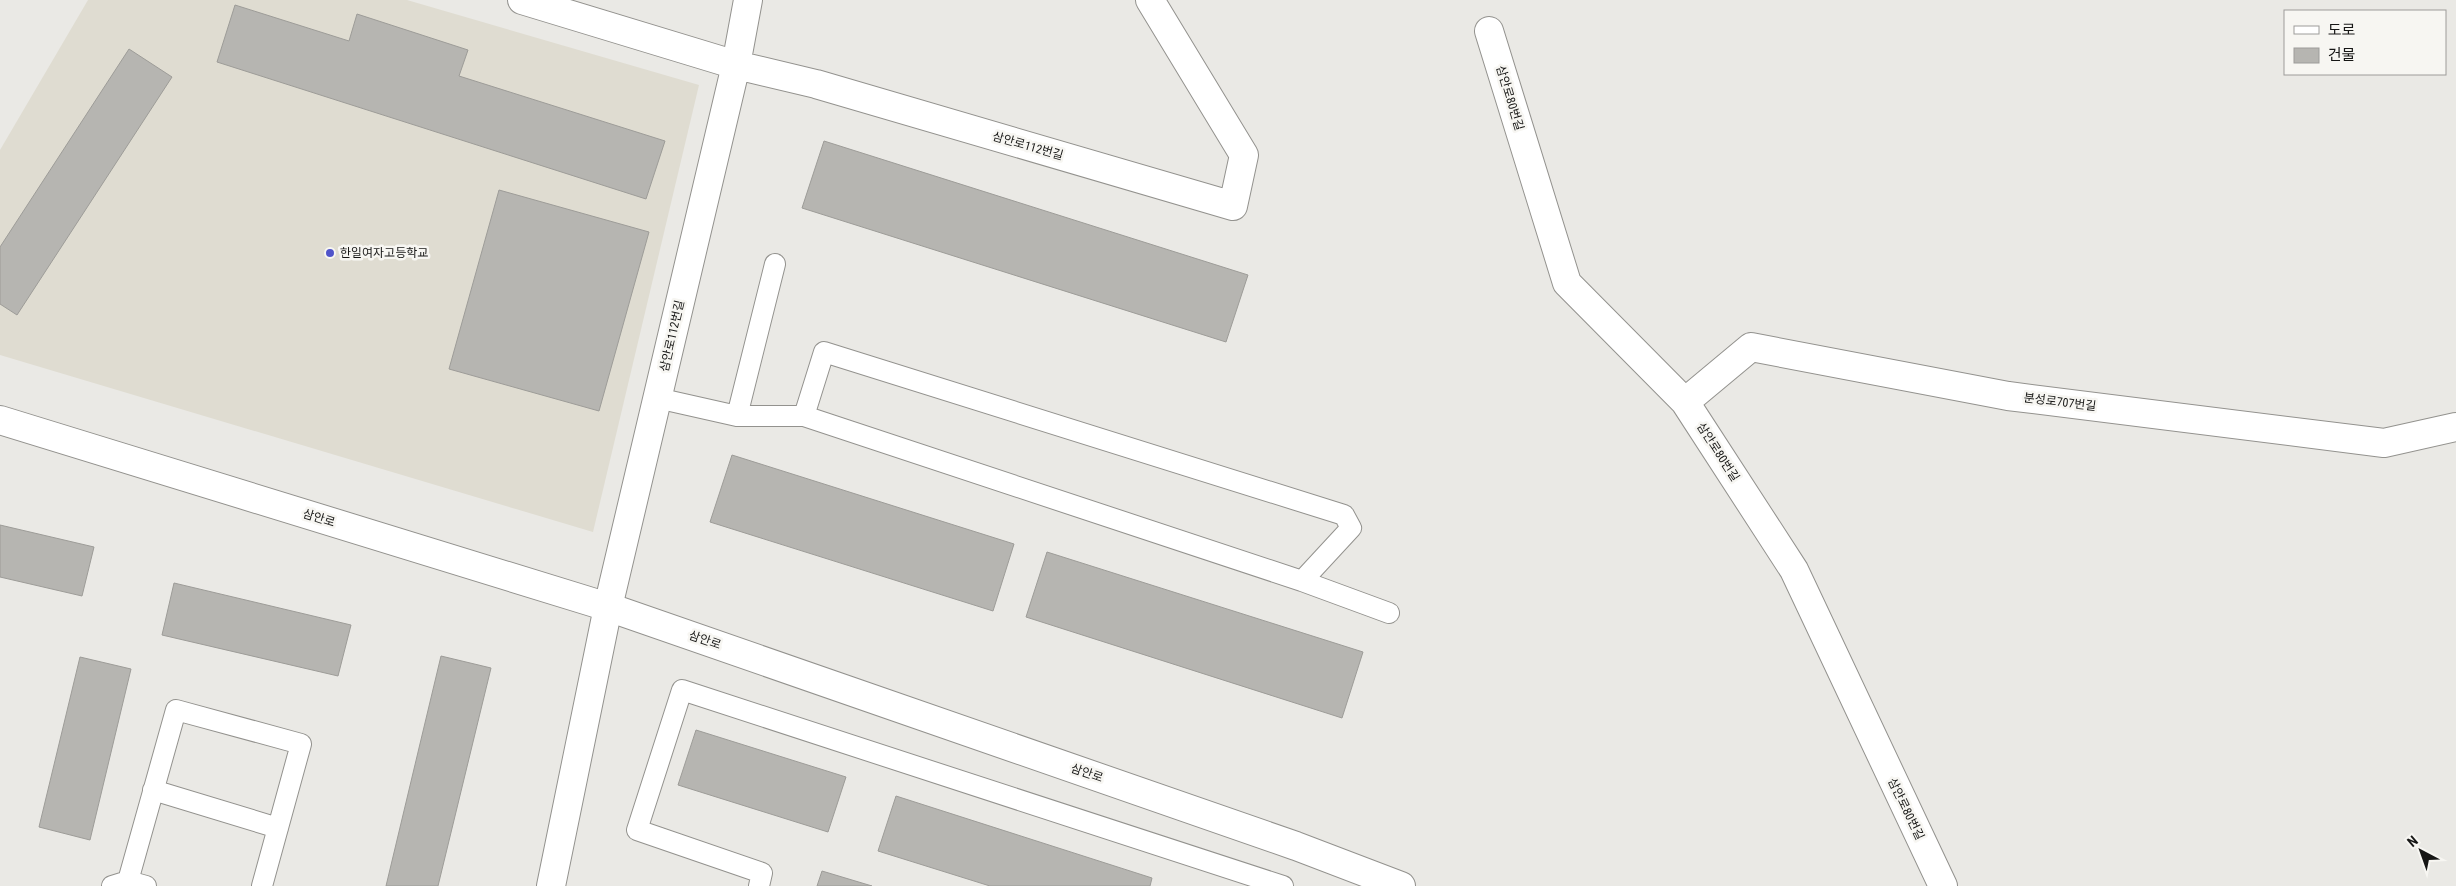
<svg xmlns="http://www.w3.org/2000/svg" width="2456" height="886" viewBox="0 0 2456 886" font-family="'Roboto Condensed','Noto Sans KR',sans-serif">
<rect width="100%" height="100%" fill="#eae9e5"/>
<path fill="#dfdcd1" d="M88,0H407L699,85L593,532L0,355V150Z"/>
<path fill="#b6b5b1" stroke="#9d9c98" d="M235,5L349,41L357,14L468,50L459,76L665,141L646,199L217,62Z
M129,49L172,77L17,315L0,304V247Z
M824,141L1248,275L1226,342L802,208Z
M499,190L649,232L599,411L449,369Z
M732,455L1014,544L993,611L710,522Z
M0,525L94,547L82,596L0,577Z
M1047,552L1363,652L1342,718L1026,617Z
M174,583L351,625L338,676L162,635Z
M441,656L491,668L438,886H386Z
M80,657L131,669L90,840L39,827Z
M696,730L846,777L828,832L678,785Z
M896,796L1152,878L1150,886H990L878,851Z
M822,871L872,886H817Z"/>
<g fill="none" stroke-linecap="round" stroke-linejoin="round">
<defs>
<path id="service" d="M657,398L737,416H804L1302,581L1389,613
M737,416L775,264
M804,416L824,352L1344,515L1351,528L1302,581
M153,790L278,828
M128,881L176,710L301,744L262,886
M112,886L128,881L146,886
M759,886L762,873L637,830L682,690L1283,886"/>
<path id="minor" d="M522,0L736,65L816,84L1233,206L1244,155L1150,0
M1489,31L1567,283L1685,402L1794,570L1943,886
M1685,402L1751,347L2008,396L2384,443L2456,427
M551,886L608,607L736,65L748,0"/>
<path id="secondary" d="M0,420L608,607L1296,846L1401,886"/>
</defs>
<use href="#service" stroke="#93928e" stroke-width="22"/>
<use href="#minor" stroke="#93928e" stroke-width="30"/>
<use href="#secondary" stroke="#93928e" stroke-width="30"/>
<use href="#service" stroke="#fff" stroke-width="20"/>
<use href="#minor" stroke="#fff" stroke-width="28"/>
<use href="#secondary" stroke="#fff" stroke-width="28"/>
</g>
<circle fill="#5054ca" stroke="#f7f6f2" stroke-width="2" cx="330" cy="253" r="5"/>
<g text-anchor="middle" stroke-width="5" stroke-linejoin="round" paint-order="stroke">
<g font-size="12" fill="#161615" stroke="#f7f6f2">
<text transform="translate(1510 98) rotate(73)" y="4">삼안로80번길</text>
<text transform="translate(1028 146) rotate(16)" y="4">삼안로112번길</text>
<text transform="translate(672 336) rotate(-77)" y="4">삼안로112번길</text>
<text transform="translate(2060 402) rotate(7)" y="4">분성로707번길</text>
<text transform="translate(1718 452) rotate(57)" y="4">삼안로80번길</text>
<text transform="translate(319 518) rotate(17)" y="4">삼안로</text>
<text transform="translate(705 640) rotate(19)" y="4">삼안로</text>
<text transform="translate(1087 773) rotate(19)" y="4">삼안로</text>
<text transform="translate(1906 809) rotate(64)" y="4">삼안로80번길</text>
</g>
<g font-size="12" fill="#161615" stroke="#f7f6f2" text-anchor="start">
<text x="340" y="257">한일여자고등학교</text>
</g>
</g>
<rect x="2284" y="10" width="162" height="65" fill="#f7f6f2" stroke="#9d9c9a"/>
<rect x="2294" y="26" width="25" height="8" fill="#ffffff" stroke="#9d9c9a"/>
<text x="2328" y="35" font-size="15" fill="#161615">도로</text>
<rect x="2294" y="48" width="25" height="15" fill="#b6b5b1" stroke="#9d9c9a"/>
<text x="2328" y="60" font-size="15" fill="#161615">건물</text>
<g transform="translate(2421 851) rotate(319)" stroke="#f7f6f2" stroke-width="4" paint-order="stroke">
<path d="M0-4L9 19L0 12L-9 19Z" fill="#161615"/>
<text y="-8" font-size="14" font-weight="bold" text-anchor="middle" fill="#161615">N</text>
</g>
</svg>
